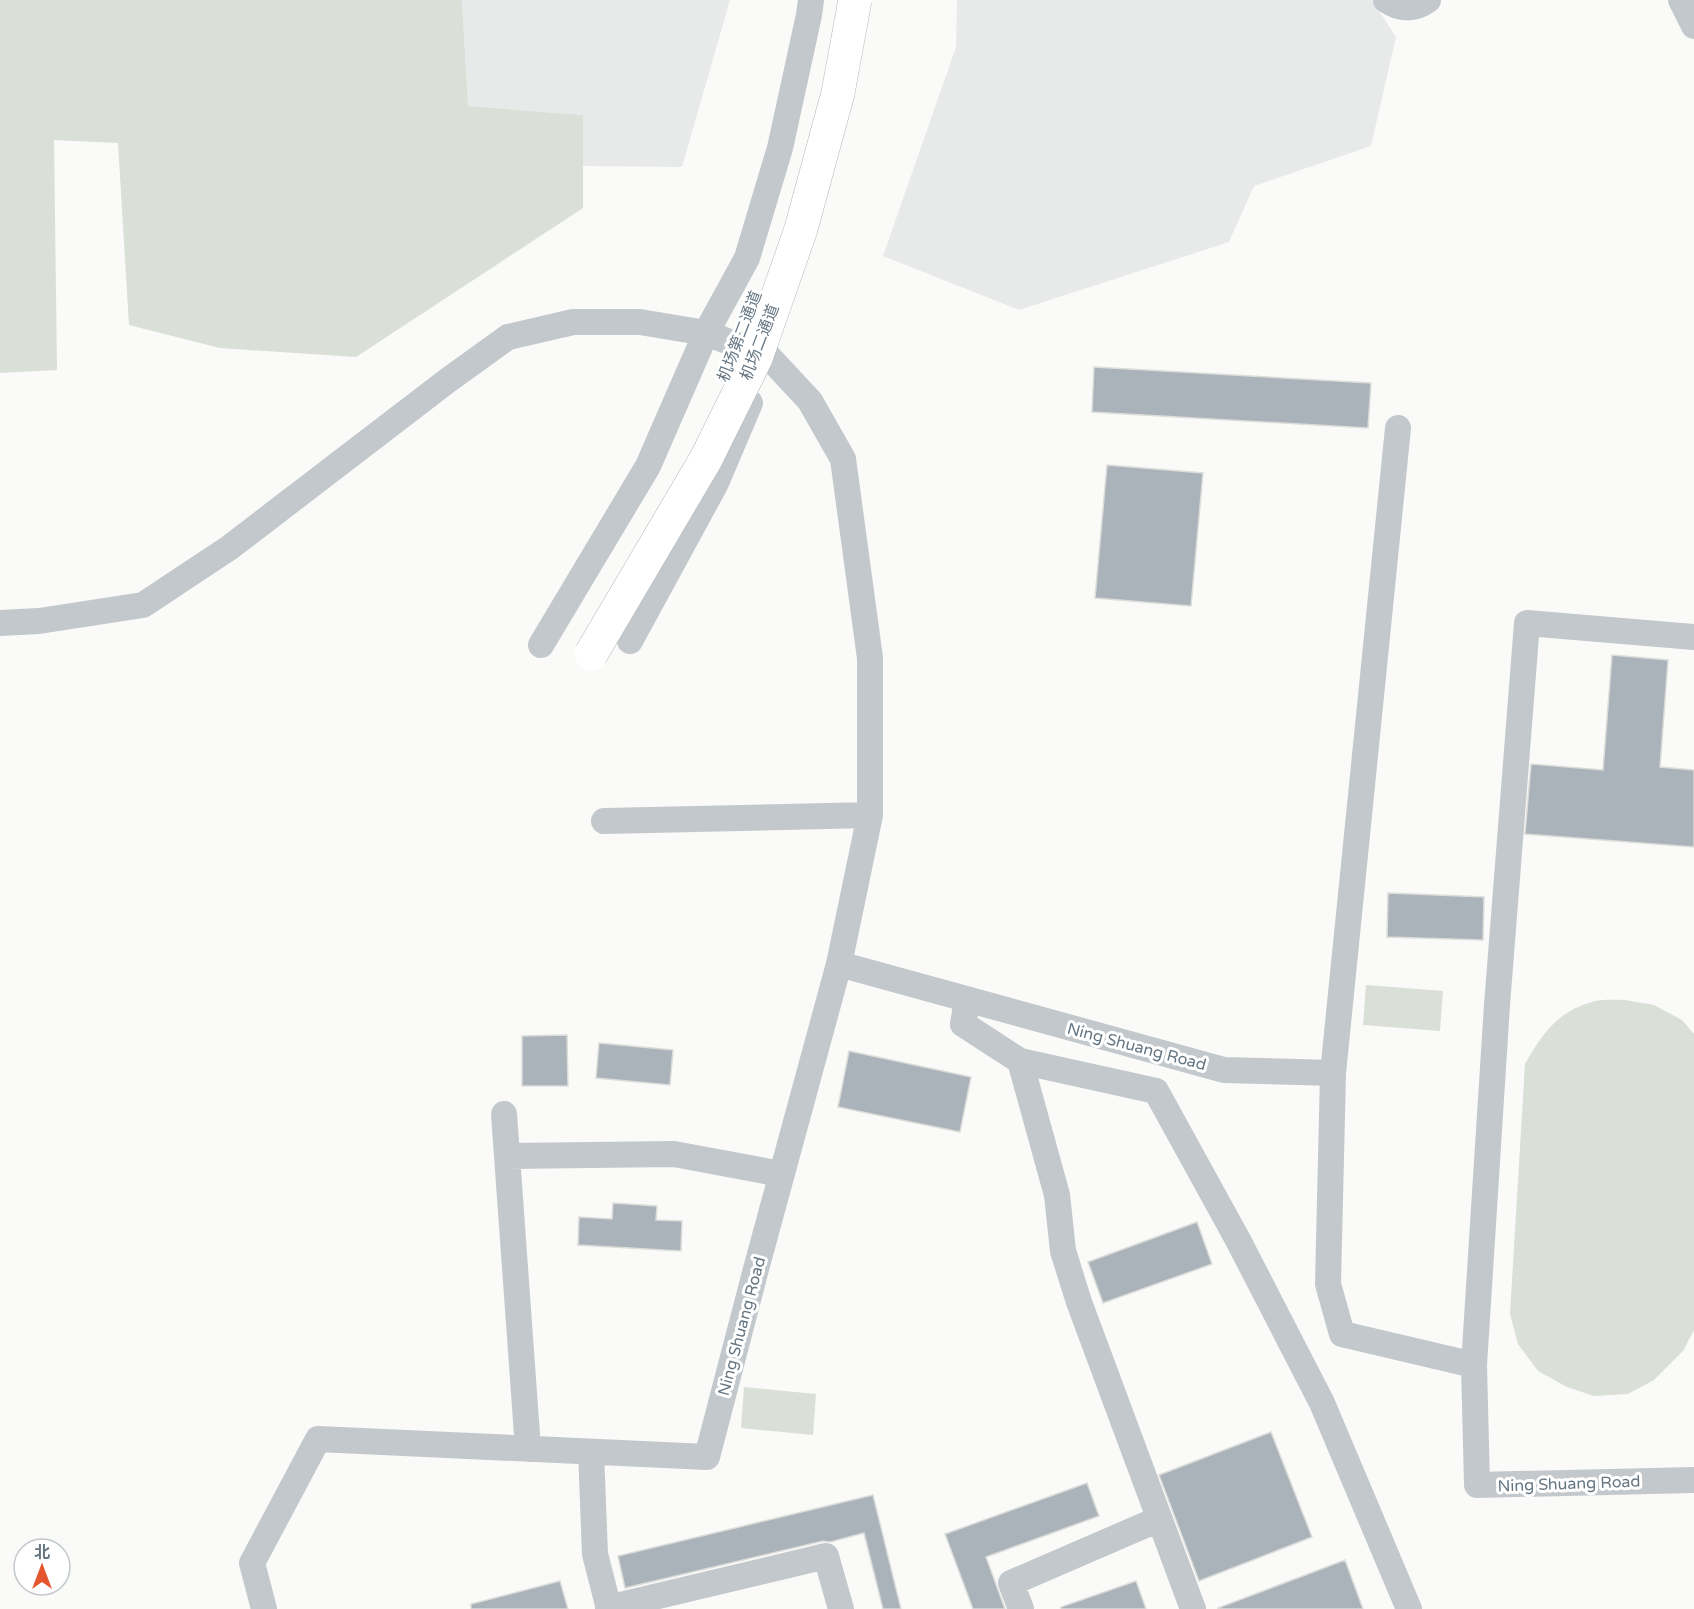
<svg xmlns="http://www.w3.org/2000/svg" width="1694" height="1609" viewBox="0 0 1694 1609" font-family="'Varela Round','Noto Sans SC',sans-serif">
<rect width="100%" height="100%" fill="#fafaf8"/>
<path fill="#e8e9e9" d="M462,0H730L682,167L583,166V115L468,106Z
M957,0H1372L1396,37L1371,146L1254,186L1229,242L1019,310L883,256L956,47Z"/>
<path fill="#dadfd7" d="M0,0H462L468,106L583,115V208L356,357L220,348L129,325L118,143L54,140L57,370L0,373Z
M1366,985L1443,991L1440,1031L1363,1025Z
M1625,1000L1654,1005L1682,1020L1694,1034V1330L1683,1351L1654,1380L1628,1394L1594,1396L1567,1387L1538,1371L1518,1344L1510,1314L1525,1064C1542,1034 1557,1012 1592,1002C1602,999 1614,1000 1625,1000Z
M744,1387L816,1394L813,1435L741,1428Z"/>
<path fill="#aab3b9" stroke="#dcdcda" stroke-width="1.5" d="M1094,367L1371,383L1368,428L1092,412Z
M1107,465L1203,473L1191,606L1095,598Z
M1612,655L1668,660L1660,767L1694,770V847L1525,834L1531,764L1603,770Z
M1388,893L1484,897L1483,940L1387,937Z
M567,1035L568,1086H522V1036Z
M599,1043L673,1050L670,1085L596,1078Z
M849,1051L971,1077L960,1132L838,1107Z
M613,1203L657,1206L656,1220L682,1221L681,1251L578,1245L579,1217L612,1219Z
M1197,1222L1212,1264L1103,1303L1088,1262Z
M1271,1432L1312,1537L1199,1581L1159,1475Z
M1087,1483L1099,1516L986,1557L1005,1609H973L945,1534Z
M873,1495L901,1609H883L864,1533L830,1542L823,1541L625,1588L618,1556Z
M1345,1560L1363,1609H1218V1608Z
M560,1581L568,1609H471V1604Z
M1136,1581L1146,1609H1061V1607Z"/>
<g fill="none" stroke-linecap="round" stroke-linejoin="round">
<path stroke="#c3c8cc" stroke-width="26" d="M1386,0C1400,10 1415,10 1428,0
M1681,0L1694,26
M0,623L39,621L143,605L229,548L447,381L508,337L573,322H640L706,333L769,357L810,401L843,459L870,658V815L839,964
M630,641L716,483L750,403
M541,645L648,466L706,333L747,258L780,148L809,15L811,0
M604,821L870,815
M967,1000L963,1024L1020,1061L1156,1091L1238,1240L1322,1403L1409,1609
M1020,1061L1057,1195L1063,1251L1079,1302L1193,1609
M1333,1073L1398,428
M504,1114L528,1449
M507,1156L674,1154L781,1174
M1474,1365L1497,1005L1527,623L1694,637
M591,1452L595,1554L609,1609
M608,1608L826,1556L841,1609
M264,1609L252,1563L318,1439L707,1457L756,1269L839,964L1224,1070L1333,1073L1328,1284L1342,1334L1474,1365L1477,1485L1694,1480
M1021,1609L1011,1583L1159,1519"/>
<defs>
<path id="highway-bridge" d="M591,654L706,459L756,358L801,229L838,93L855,0"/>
</defs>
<use href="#highway-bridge" stroke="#b4b9bd" stroke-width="34" stroke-linecap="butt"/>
<use href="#highway-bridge" stroke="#fff" stroke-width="33"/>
</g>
<g text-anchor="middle" stroke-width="6" stroke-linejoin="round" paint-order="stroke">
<g font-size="16" fill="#657683" stroke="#fff">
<text transform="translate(739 336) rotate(-69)" y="6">机场第二通道</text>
<text transform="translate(759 342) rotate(-69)" y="6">机场二通道</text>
<text transform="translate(1137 1046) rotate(15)" y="6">Ning Shuang Road</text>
<text transform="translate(741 1326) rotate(-75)" y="6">Ning Shuang Road</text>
<text transform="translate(1569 1483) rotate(-2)" y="6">Ning Shuang Road</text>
</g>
</g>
<g transform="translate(42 1567)"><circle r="28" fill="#ffffff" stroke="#c1c8cd" stroke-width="1.5"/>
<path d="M0-4.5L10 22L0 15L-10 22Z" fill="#e4572e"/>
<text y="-9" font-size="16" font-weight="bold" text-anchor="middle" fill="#657683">北</text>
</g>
</svg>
